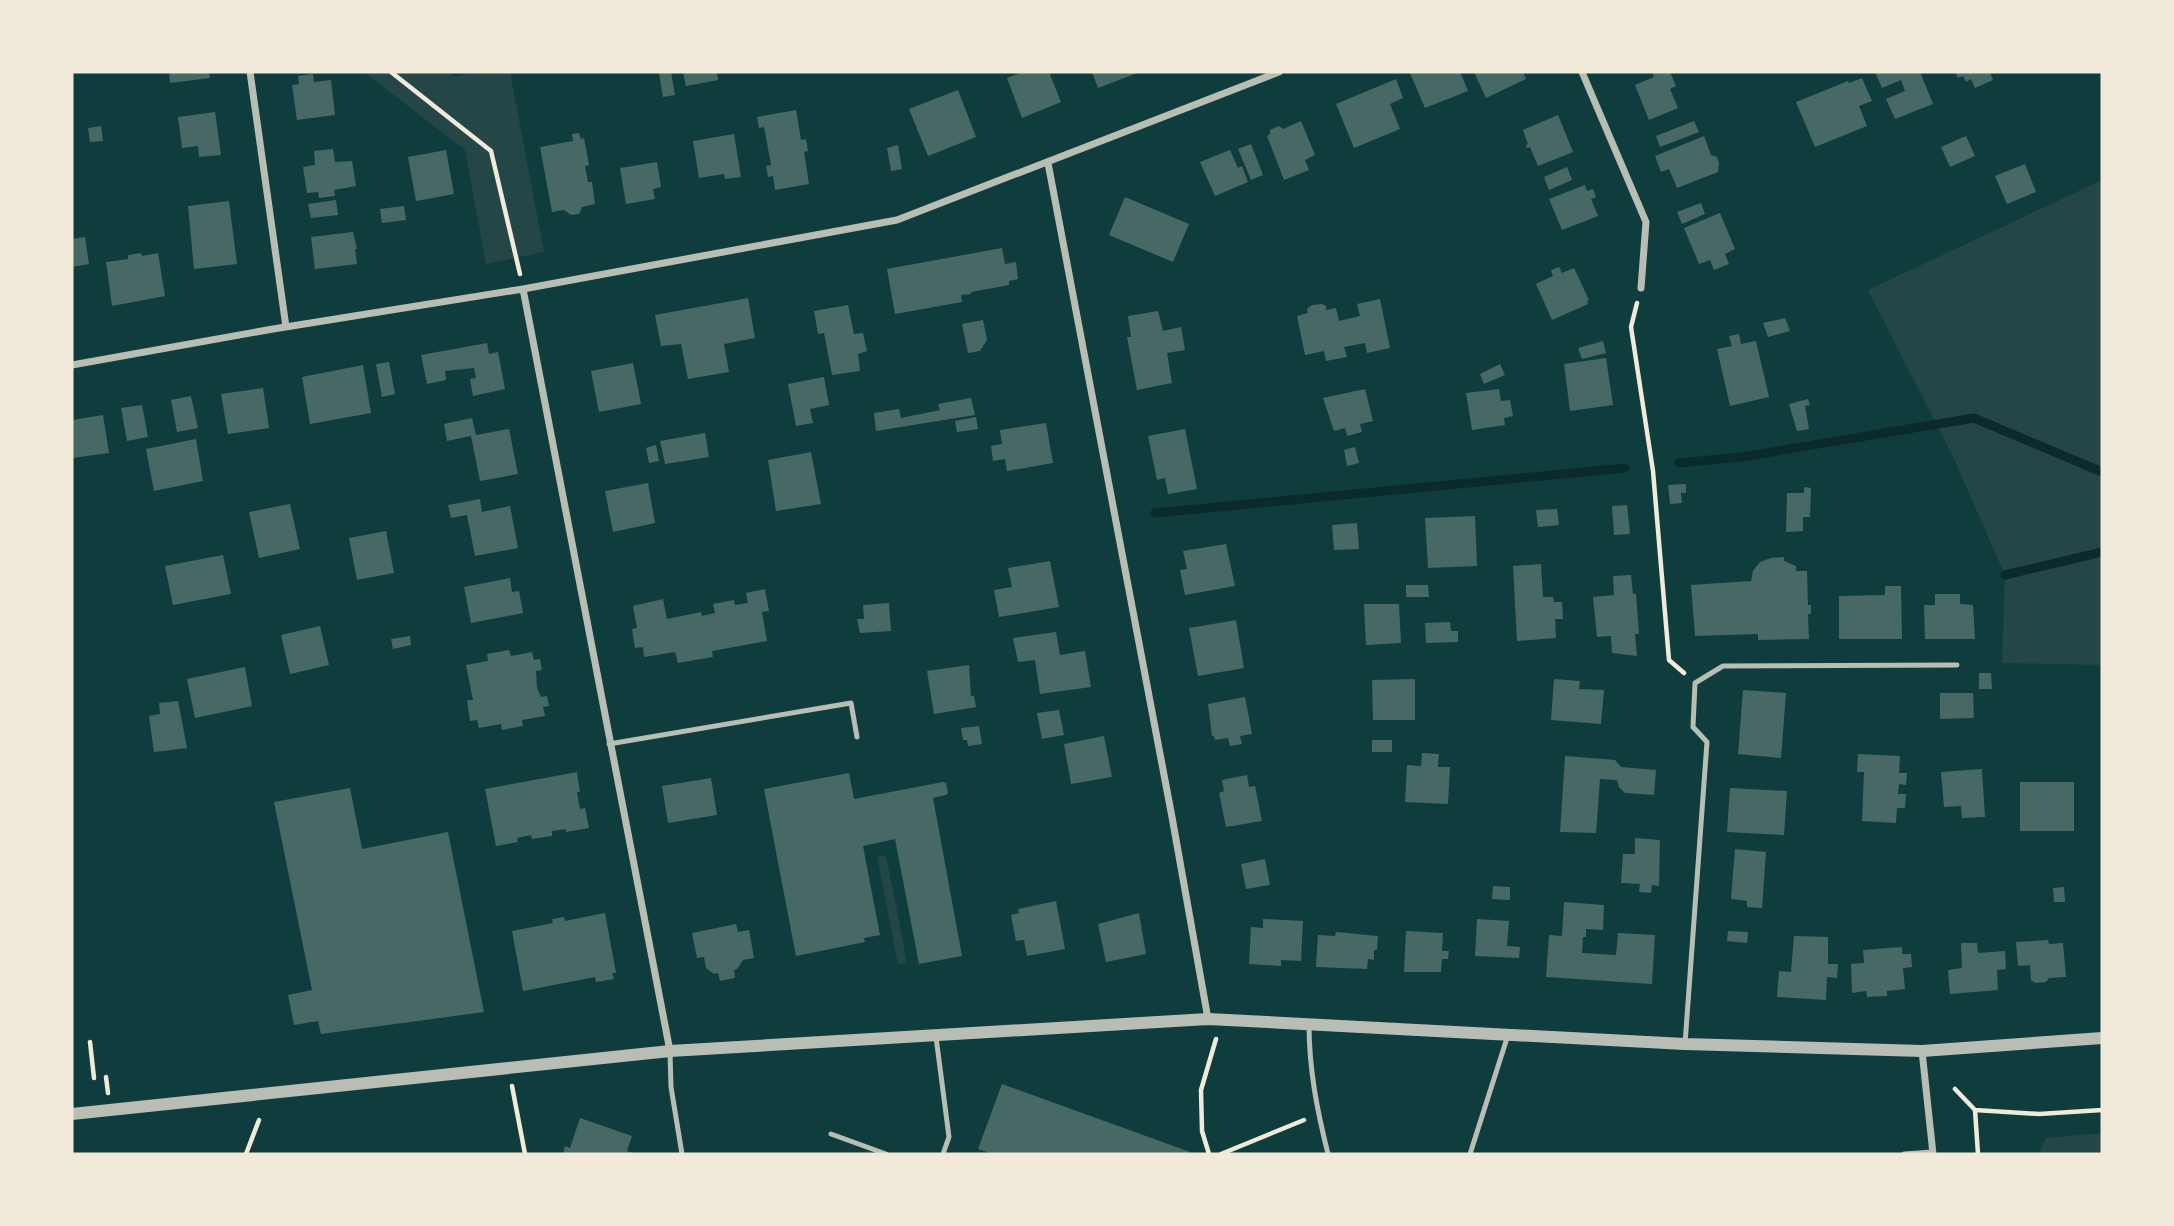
<svg xmlns="http://www.w3.org/2000/svg" width="2174" height="1226" viewBox="0 0 2174 1226" font-family="Karla,sans-serif">
<rect width="100%" height="100%" fill="#0f3d3e"/>
<path fill="#244646" d="M364,72H448L455,77L475,72H510L544,252L486,264L465,150Z
M2102,180V665L2002,663L2005,575L1954,459L1868,290Z
M886,855L907,963L898,964L877,857Z
M2102,1133V1154H2039L2046,1138Z"/>
<g fill="none" stroke-linecap="round" stroke-linejoin="round">
<path stroke="#0a2a2b" stroke-width="9" d="M1679,463L1741,457L1974,418L2102,472
M1155,513L1625,468
M2005,575L2102,552"/>
</g>
<path fill="#486865" d="M169,72H209L210,78L170,83Z
M671,72L675,95L663,97L659,73Z
M683,72H717L718,80L686,86Z
M1024,72H1049L1061,102L1022,118L1007,78Z
M1092,72H1140L1098,88Z
M1414,72H1460L1468,91L1425,108L1410,73Z
M1474,72H1523L1526,79L1486,98Z
M1652,72H1670L1676,86L1670,89L1678,108L1649,120L1635,85L1654,77Z
M1875,72H1920L1933,104L1895,119L1886,99L1905,91L1901,80L1882,88Z
M1955,72H1990L1993,80L1975,88L1971,79L1966,82L1963,76L1958,78Z
M313,74L314,82L331,80L335,115L297,120L292,85L299,84L298,76Z
M1862,78L1872,101L1859,106L1867,126L1815,147L1796,102L1848,81L1849,83Z
M1396,79L1403,98L1390,104L1400,129L1354,148L1336,104Z
M958,90L976,137L928,156L909,109Z
M796,110L801,140L806,139L808,151L804,152L809,184L775,190L773,176L768,177L766,166L771,165L764,127L759,128L757,117Z
M215,112L221,155L199,157L198,146L182,148L178,117Z
M1558,115L1573,152L1538,166L1530,147L1527,148L1526,145L1528,144L1523,130Z
M1301,121L1315,155L1305,160L1309,170L1284,180L1267,136L1270,134V130L1279,126L1283,129Z
M1694,121L1699,132L1660,147L1656,136Z
M101,126L103,141L90,142L88,128Z
M579,133L581,139L584,138L589,165L585,166L588,182H592L595,204L582,207L579,214L571,215L564,210L552,212L540,147L573,141L572,134Z
M734,134L741,177L725,179L724,174L699,178L693,141Z
M1704,136L1711,155L1717,157L1719,163L1718,172L1677,188L1669,169L1661,172L1655,156Z
M1966,136L1975,156L1950,167L1941,147Z
M1251,144L1263,175L1251,180L1238,149Z
M898,145L902,169L891,171L887,148Z
M333,149L335,162L352,161L356,186L334,190L335,196L319,198L318,192L307,193L303,167L315,165L314,151Z
M446,150L454,194L416,201L408,157Z
M1230,150L1238,168L1242,166L1248,182L1215,196L1200,162Z
M657,162L661,187L653,189L655,199L626,204L620,168Z
M2025,164L2036,192L2007,204L1995,176Z
M1567,167L1572,180L1549,190L1544,177Z
M1585,185L1587,191L1593,189L1596,197L1591,199L1598,216L1562,230L1549,199Z
M1125,197L1189,224L1173,262L1109,235Z
M336,200L338,215L311,218L308,204Z
M229,201L237,264L194,269L188,206Z
M1701,203L1705,214L1682,224L1677,212Z
M404,206L406,220L382,223L380,209Z
M1720,213L1735,249L1725,254L1729,264L1714,270L1710,260L1699,264L1684,228Z
M353,232L357,249H355L357,264L315,269L311,237Z
M85,237L89,264L72,267V239Z
M1002,248L1005,264L1016,262L1018,279L1009,281V285L971,292V294L961,295L962,302L895,314L887,269Z
M141,253L142,256L158,253L165,296L112,306L106,262L128,259V255Z
M1559,267L1562,273L1574,268L1589,300L1587,301L1588,304L1552,320L1536,284L1553,276L1551,270Z
M748,298L755,338L724,344L729,372L688,379L681,344L661,346L655,315Z
M1380,299L1390,348L1367,353L1365,343L1344,347L1347,357L1326,361L1324,351L1305,355L1297,316L1308,313L1307,309L1312,305L1322,304L1326,306V310L1336,308L1339,321L1360,316L1357,304Z
M848,305L854,334L863,333L867,351L858,354L860,371L832,375L824,333L818,334L814,311Z
M1158,311L1163,331L1181,327L1185,350L1167,353L1172,383L1137,390L1127,337H1131L1128,316Z
M1785,318L1790,331L1768,337L1763,323Z
M983,320L987,340L980,351L968,353L962,324Z
M1739,334L1741,344L1756,341L1769,397L1730,406L1717,349L1732,346L1729,336Z
M1603,341L1606,353L1582,359L1578,348Z
M487,343L489,354L498,352L505,389L473,396L470,379L476,378L474,368L445,371L446,380L427,384L421,355Z
M1606,358L1613,405L1570,411L1564,364Z
M389,362L395,394L382,397L376,364Z
M633,363L641,404L599,412L591,371Z
M1500,364L1505,375L1484,384L1480,374Z
M363,365L371,413L310,424L302,377Z
M824,377L829,405L810,409L813,423L796,426L788,384Z
M263,388L269,428L228,434L221,394Z
M1365,389L1373,421L1360,424L1362,432L1347,436L1345,428L1334,431L1323,398Z
M1499,389L1501,401L1510,400L1513,416L1504,418L1505,425L1472,430L1466,393Z
M191,396L198,428L177,432L171,400Z
M971,398L975,415L876,431L874,413L899,409L901,418L940,410L938,404Z
M1808,399L1810,405L1805,406L1809,429L1797,431L1789,404Z
M142,405L148,437L127,441L121,408Z
M103,415L109,453L72,458V420Z
M976,417L978,429L957,432L955,421Z
M472,418L476,435L509,429L518,474L480,481L471,436L447,441L444,424Z
M1046,423L1053,463L1007,471L1005,459L993,461L991,446L1002,444L1000,430Z
M1185,429L1197,489L1168,494L1165,478L1157,480L1148,436Z
M705,433L709,457L665,464L660,441Z
M196,439L203,481L154,491L146,449Z
M656,445L659,461L649,463L646,448Z
M1355,447L1359,463L1347,466L1344,450Z
M811,452L821,504L776,511L768,460Z
M648,483L655,523L613,532L605,491Z
M1686,484V493H1681L1682,503L1670,504L1668,485Z
M1804,487L1811,488L1810,517H1803V531L1786,532L1787,493H1804Z
M480,499L482,512L510,506L518,548L475,556L467,515L451,518L448,505Z
M290,504L300,549L259,558L249,512Z
M1627,505L1630,534L1614,535L1612,506Z
M1557,509L1559,525L1538,527L1536,510Z
M1475,516L1477,566L1428,568L1425,518Z
M1357,523L1359,549L1334,550L1332,525Z
M386,531L394,573L357,580L349,538Z
M1226,544L1235,586L1185,595L1180,570L1187,569L1183,551Z
M223,555L231,594L173,605L165,566Z
M1784,557V561L1796,566V571H1807L1808,605H1811V614H1808L1809,639L1758,640V634L1695,636L1691,585L1751,581L1753,571L1760,562L1771,558Z
M1050,561L1059,607L999,617L994,590L1012,587L1008,568Z
M1541,564L1543,597H1553L1554,602H1562L1563,619H1555L1556,638L1517,641L1513,566Z
M1631,575L1633,594H1636L1639,634H1635L1637,656L1612,653L1611,636L1597,637L1593,597L1614,595L1613,576Z
M510,578L512,592L519,591L523,613L471,623L464,587Z
M1406,585H1428L1429,597H1406Z
M1885,586H1901L1902,639H1839V596L1885,595Z
M765,589L769,611L762,612L767,641L712,651L713,657L678,663L675,652L644,657L643,647L635,648L632,629L637,628L633,606L663,599L667,619L701,612L702,616L715,613L713,604L734,600L735,605L748,603L746,593Z
M1935,594H1960V604L1973,605L1975,639H1925L1924,605H1935Z
M889,603L891,631L860,633L857,619H864L863,605Z
M1364,604H1399L1401,643L1366,645Z
M1236,620L1244,668L1198,676L1189,628Z
M1450,622L1451,631H1458V642L1426,643L1425,623Z
M320,626L329,665L290,674L281,635Z
M1056,632L1060,655L1085,651L1091,687L1040,694L1035,660L1018,662L1013,638Z
M410,636L411,645L393,649L391,639Z
M509,650L511,656L532,652L534,660L540,659L542,670L536,671L537,688L541,697L547,696L549,706L543,707L545,716L522,720L523,726L502,730L501,724L479,728L477,720L470,721L467,700H473L466,665L488,661L487,654Z
M969,665L971,696H974L976,707L934,714L927,671Z
M245,667L252,706L195,718L187,679Z
M1979,673H1991L1992,689H1979Z
M1415,679V720H1373L1372,680Z
M1554,679L1580,681L1579,689L1604,690L1601,724L1551,720Z
M1743,690L1786,693L1781,758L1738,754Z
M1940,693H1973L1974,718L1940,719Z
M1245,697L1252,734L1240,736L1242,744L1230,746L1228,738L1215,740L1214,736H1212L1208,704Z
M178,701L187,748L154,752L149,716L160,714L159,703Z
M1059,710L1064,735L1042,739L1037,713Z
M979,726L982,744L968,746L967,740H963L961,728Z
M1104,736L1112,777L1071,784L1064,744Z
M1372,740H1392V752H1372Z
M1422,753L1439,754L1438,767H1450L1448,804L1405,802L1407,765L1421,766Z
M1858,754L1900,756L1899,773H1907L1906,785L1899,784L1898,794H1906L1905,808H1897L1896,823L1862,821L1864,772H1857Z
M1565,756L1615,760L1621,767L1656,770L1654,795L1625,793L1619,787L1617,780L1600,779L1596,833L1560,832Z
M1982,769L1985,817L1962,818L1961,806L1944,807L1941,772Z
M577,772L580,792H577L580,809L585,808L589,828L566,832V829L552,831V836L532,839L531,835L517,838L518,842L496,846L485,789Z
M849,773L854,799L943,782L946,783L948,793L946,795L933,798L962,956L919,964L895,839L863,846L880,935L864,938L865,942L796,956L764,789Z
M1247,775L1249,787L1255,786L1262,821L1226,827L1219,793L1224,791L1222,780Z
M711,778L717,815L668,823L662,786Z
M2020,782H2074V831H2020Z
M350,788L362,849L448,832L484,1012L321,1034L318,1021L294,1025L288,995L312,990L274,802Z
M1730,788L1787,791L1784,835L1727,832Z
M1635,838L1660,840L1659,886L1652,885L1651,893L1639,892L1640,884L1621,883L1623,854H1635Z
M1735,849L1766,852L1762,908L1747,907V901L1731,899Z
M1265,859L1270,885L1246,889L1241,864Z
M1493,886L1510,887V900L1492,899Z
M2064,887L2065,902H2054L2053,888Z
M1056,901L1065,949L1027,956L1024,940L1016,941L1011,915L1019,913L1018,909Z
M1564,902L1604,905L1603,930L1586,929V937H1583L1582,953L1616,955L1618,933L1655,935L1652,984L1546,977L1549,935L1562,936Z
M605,913L616,973H612L614,979L596,982L595,977L523,991L512,931L553,923L552,919L564,917L565,921Z
M1139,913L1146,954L1106,962L1098,924Z
M1263,919L1303,921L1301,961L1281,960V966L1249,964L1251,927L1263,928Z
M1477,919L1509,921L1507,946L1520,947L1519,958L1475,956Z
M736,924L738,932L749,930L754,958L743,960L737,969L734,970L735,978L720,981L718,973L714,974L706,968L704,957L697,958L692,933Z
M1406,931L1443,933L1442,951H1449L1448,959H1442L1441,972H1404Z
M1728,931L1748,932L1747,943L1727,941Z
M1336,932L1378,936L1377,950H1374V960L1368,959L1367,969L1316,967L1318,935L1335,936Z
M1794,936L1828,937V964H1838L1837,978L1827,977L1826,1000L1777,997L1779,971L1791,972Z
M2048,940L2049,944L2063,943L2066,977L2049,978L2046,982L2035,983L2031,980L2030,965L2018,966L2016,942Z
M1961,943H1977L1978,953L2005,951L2006,969L1997,970L1998,990L1950,994L1948,970L1962,968Z
M1902,947V954H1911L1912,967L1903,968L1905,989L1887,991V996L1867,997L1866,991L1852,993L1851,964L1864,963L1863,950Z
M1002,1084L1190,1152L1189,1154H993L978,1149Z
M580,1118L632,1136L627,1151L635,1154H563L565,1146L570,1148Z"/>
<g fill="none" stroke-linecap="round" stroke-linejoin="round">
<path stroke="#f1e9da" stroke-width="4.5" d="M391,72L491,151L520,274
M1637,303L1631,327L1653,471L1669,660L1684,673
M90,1042L94,1078
M106,1077L108,1093
M512,1086L525,1154
M1955,1089L1975,1110L1978,1154
M1975,1110L2039,1114L2102,1110
M246,1154L259,1120
M1209,1154L1202,1131L1201,1090L1216,1039
M1221,1154L1304,1120"/>
<path stroke="#b8beb3" stroke-width="5" d="M609,744L851,703L857,737
M1309,1024C1309,1069 1317,1110 1328,1154
M936,1037L949,1137L943,1154
M1685,1044L1707,742L1693,727L1695,683L1723,666L1957,665
M670,1053L671,1087L682,1154
M831,1134L886,1154
M1470,1154L1508,1035
M1904,1154L1932,1152"/>
<path stroke="#b8beb3" stroke-width="7" d="M250,72L286,327
M1582,72L1646,222L1641,288
M1048,163L1172,817L1208,1019
M523,289L670,1051
M72,365L273,329L523,289L897,220L1279,72
M1922,1051L1933,1154"/>
<path stroke="#b8beb3" stroke-width="12" d="M72,1114L670,1051L1208,1019L1685,1044L1922,1051L2102,1038"/>
</g>
<rect width="2174" height="1226" fill="none" stroke="#f1e9da" stroke-width="147"/>
</svg>
